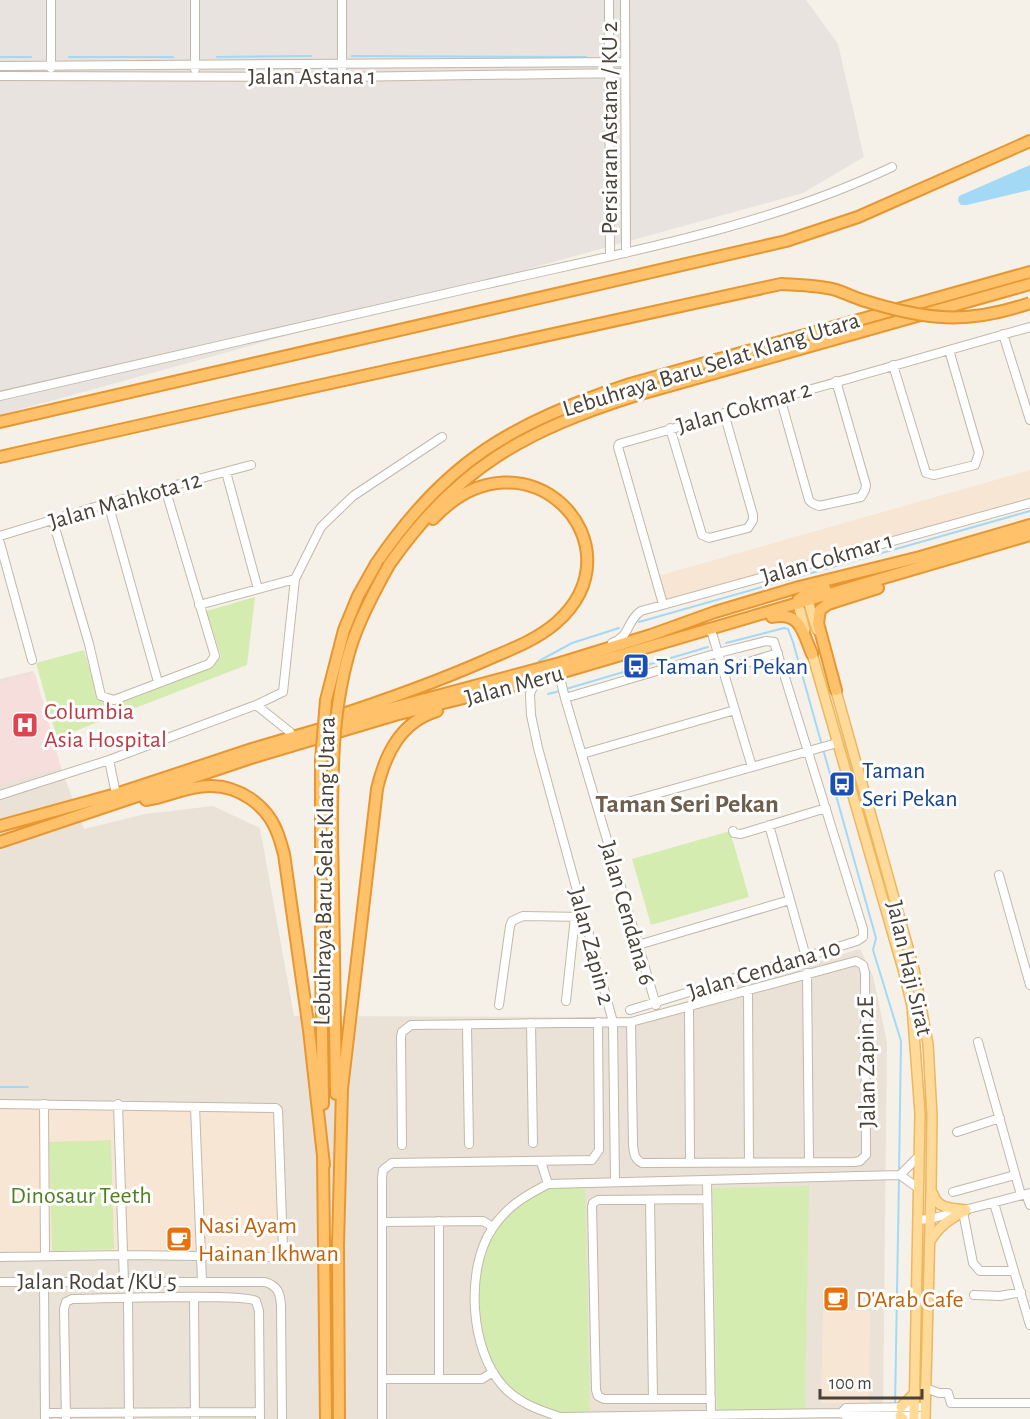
<svg xmlns="http://www.w3.org/2000/svg" width="1030" height="1419" viewBox="0 0 1030 1419" font-family="'Alegreya Sans',sans-serif">
<rect width="100%" height="100%" fill="#f5f1e9"/>
<path fill="#eae2d7" d="M33,671L61,768L84,829L145,814L213,806L260,828L294,1016L632,1017L860,949L873,976L887,1042L883,1419H0V679Z"/>
<path fill="#f8e6d4" d="M1030,470V500L665,601L658,576Z
M124,1107L274,1110L279,1253L277,1254H0V1108Z
M823,1310H870L869,1403H821Z"/>
<path fill="#e8e3de" d="M0,0H806L838,44L864,157L803,193L0,415Z"/>
<path fill="#f6dedc" d="M35,673L61,768L0,784V682Z"/>
<path fill="#d5ecb0" d="M255,597L247,665L57,738L36,663L84,650L99,699L113,706L211,668L221,656L206,611Z
M730,831L749,897L651,925L632,859Z
M111,1140L114,1249L52,1251L49,1142Z
M585,1186L590,1415H560L521,1399L495,1370L483,1346L477,1292L482,1256L502,1220L522,1201L550,1188Z
M809,1186L805,1409L717,1413L713,1188Z"/>
<path fill="#a3d9f5" d="M1030,165V190L967,205H961L958,201L959,196Z"/>
<g fill="none" stroke-linecap="round" stroke-linejoin="round">
<path stroke="#a3d9f5" stroke-width="2" d="M352,56L586,57
M0,57H31
M69,57H173
M217,57L311,56
M639,622L1030,511
M726,643L784,628L788,629L793,642L876,938L873,950L901,1041L899,1173
M539,661L572,643L619,628
M566,689L708,647
M548,694L560,691
M0,1087H28
M895,1407L899,1178"/>
<defs>
<path id="minor" d="M51,0V68
M195,0V69
M342,0V77
M609,0L610,256
M625,0L626,253
M0,66L624,62
M0,76L342,77L624,73
M1003,334L1030,420
M893,365L926,473L934,475L975,465L979,453L949,350
M0,396C161,360 322,321 483,285C621,253 764,228 892,167
M780,397L809,500L812,503L819,506L861,497L865,490L866,485L836,381
M670,428L702,535L709,538L748,528L753,520V515L724,413
M226,472L258,589
M108,503L158,682
M53,521L89,644L101,696L114,700L209,664L215,656L165,488
M0,536L108,503L251,465
M0,543L32,660
M663,604L618,447L619,444L1030,327
M199,605L295,579
M711,630L752,767
M612,643C631,636 626,621 641,611L1030,503
M723,670L778,653
M563,672L561,682L565,698L656,1005
M536,680L530,694L531,715L538,748L613,1022L615,1181
M565,698L718,653L766,641L774,642L863,929V937L857,941L630,1010
M256,705L290,732
M582,754L735,710
M109,760L116,794
M0,795L109,760L256,705L283,692L295,579L321,527L353,496L442,437
M599,810L837,743
M769,825L806,957
M733,831L734,833L741,834L826,808
M999,875L1030,985
M638,945L790,900
M807,973L809,1162
M748,990L749,1163
M566,1001L575,917
M499,1005L510,926L512,921L523,916L585,917
M689,1007L690,1163
M531,1023L533,1143
M467,1026L469,1144
M978,1042L1021,1195
M0,1104L276,1108L278,1110L283,1248L281,1255L276,1257L124,1255L0,1257
M44,1104L45,1256
M118,1104L124,1282
M195,1107L202,1281
M957,1132L1000,1118
M402,1145L401,1037L402,1032L411,1025L631,1022L856,961L863,965L865,973L866,1155L860,1161L855,1162L642,1163C634,1159 634,1153 633,1145L631,1022
M541,1162L548,1184
M900,1175L919,1156
M707,1180L711,1416
M918,1188L900,1175L548,1184C525,1196 507,1206 492,1229C465,1270 470,1350 503,1386C518,1403 539,1410 560,1417L841,1413L846,1416H925
M953,1192L1015,1175
M1026,1194L1030,1205
M707,1199L598,1200L593,1203L592,1207L596,1390L598,1396L604,1399H711
M650,1200L653,1399
M994,1203L1030,1325
M963,1212L973,1263L980,1271H1014
M918,1220L930,1219L1030,1193
M439,1221V1378
M382,1222L483,1221L493,1227
M44,1281L45,1419
M0,1282H265C278,1286 280,1293 281,1305L282,1419
M974,1295L1000,1296L1021,1292
M194,1298L195,1419
M128,1299L129,1419
M382,1379H482L493,1372
M925,1388L939,1393H948L951,1403H1030
M45,1413L260,1412
M841,1413L846,1408L925,1407
M66,1419L64,1309L66,1302L72,1299C97,1299 244,1293 256,1301L259,1311L260,1419
M382,1419V1178L383,1170L392,1163L592,1160L599,1150L598,1022"/>
<path id="major" d="M808,601L817,630
M798,604L805,630
M811,650L903,969L912,1006L920,1113L914,1419
M834,684L914,969L928,1044L932,1116L931,1189L925,1419
M933,1194C937,1209 952,1208 966,1210
M930,1241C940,1225 950,1219 966,1210
M901,1407L915,1393
M900,1416L903,1419"/>
<path id="highway" d="M0,422L786,241L858,217L1030,141
M0,457L235,404L781,284
M376,564C446,460 513,423 630,384L1030,272
M389,565C457,467 526,430 637,395L1030,284
M798,604V600L806,594L825,588
M772,617C801,611 803,633 812,654
M836,690L818,623L820,610L828,604L878,588
M331,718C383,701 434,683 484,661C509,650 535,641 556,623C645,545 525,420 433,519
M146,800C167,797 187,786 209,786C238,785 267,805 277,832C280,839 282,847 284,854L309,1030L324,1165
M0,826L116,794L252,749L392,708L560,663L651,635L715,612L799,587L920,557L1030,525
M0,842L251,758L395,715L536,680L1030,535
M334,957L336,1094
M321,960L323,1104
M323,1158L326,1419
M338,1239L339,1419
M338,1245L342,1089L377,789C385,755 400,722 437,711"/>
</defs>
<use href="#minor" stroke="#c2b8ab" stroke-width="10"/>
<use href="#major" stroke="#ebb762" stroke-width="12"/>
<use href="#highway" stroke="#e79732" stroke-width="14"/>
<use href="#minor" stroke="#fff" stroke-width="8"/>
<use href="#major" stroke="#ffda99" stroke-width="9"/>
<use href="#highway" stroke="#ffc26b" stroke-width="10"/>
<defs>
<path id="highway-bridge" d="M781,284C798,285 819,285 836,290C845,293 853,297 862,300C925,320 967,325 1030,303
M334,957C333,915 333,874 332,833C332,769 332,705 352,643C361,616 375,590 389,565
M321,960V760L326,700L344,630L358,596L376,564"/>
</defs>
<use href="#highway-bridge" stroke="#e79732" stroke-width="14" stroke-linecap="butt"/>
<use href="#highway-bridge" stroke="#ffc26b" stroke-width="10"/>
</g>
<defs>
<symbol id="bus-square" viewBox="-11 -11 22 22"><rect x="-9" y="-9" width="18" height="18" rx="4" fill="#1a4fb4" stroke="#fff"/><path d="M-5-6H5V4H4V6H2V4H-2V6H-4V4H-5ZM-3.5-4V0h7V-4ZM-3.5 1.2v1.5H-2V1.2ZM2 1.2v1.5H3.5V1.2Z" fill="#fff"/></symbol>
<symbol id="hospital-square" viewBox="-11 -11 22 22"><rect x="-9" y="-9" width="18" height="18" rx="4" fill="#e0444e" stroke="#fff"/><path d="M-5-5h3v3.5h4V-5h3V5h-3V1.5h-4V5h-3Z" fill="#fff"/></symbol>
<symbol id="cafe-square" viewBox="-11 -11 22 22"><rect x="-9" y="-9" width="18" height="18" rx="4" fill="#e8710a" stroke="#fff"/><path d="M-5.5-4.5H6V0H3Q3 3.5 0 3.5H-2.5Q-5.5 3.5-5.5 0ZM3-3.2v2h1.7v-2ZM-6 4.5H4V6H-6Z" fill="#fff"/></symbol>
</defs>
<g fill-rule="evenodd">
<use href="#bus-square" x="621" y="651" width="30" height="30"/>
<use href="#hospital-square" x="10" y="710" width="30" height="30"/>
<use href="#bus-square" x="827" y="769" width="30" height="30"/>
<use href="#cafe-square" x="164" y="1224" width="30" height="30"/>
<use href="#cafe-square" x="821" y="1284" width="30" height="30"/>
</g>
<g text-anchor="middle" stroke-width="6" stroke-linejoin="round" paint-order="stroke">
<g font-size="24" fill="#4a4137" stroke="#fff">
<text x="312" y="84">Jalan Astana 1</text>
<text transform="translate(609 128) rotate(-90)" y="8">Persiaran Astana / KU 2</text>
<text transform="translate(711 364) rotate(-17)" y="8">Lebuhraya Baru Selat Klang Utara</text>
<text transform="translate(744 407) rotate(-16)" y="8">Jalan Cokmar 2</text>
<text transform="translate(125 500) rotate(-16)" y="8">Jalan Mahkota 12</text>
<text transform="translate(827 558) rotate(-16)" y="8">Jalan Cokmar 1</text>
<text transform="translate(514 685) rotate(-15)" y="8">Jalan Meru</text>
<text transform="translate(324 871) rotate(-89)" y="8">Lebuhraya Baru Selat Klang Utara</text>
<text transform="translate(628 913) rotate(74)" y="8">Jalan Cendana 6</text>
<text transform="translate(592 946) rotate(75)" y="8">Jalan Zapin 2</text>
<text transform="translate(910 968) rotate(77)" y="8">Jalan Haji Sirat</text>
<text transform="translate(764 969) rotate(-17)" y="8">Jalan Cendana 10</text>
<text transform="translate(866 1062) rotate(-91)" y="8">Jalan Zapin 2E</text>
<text x="97" y="1289">Jalan Rodat /KU 5</text>
</g>
<g font-size="24" fill="#164399" stroke="#fff" text-anchor="start">
<text x="656" y="674">Taman Sri Pekan</text>
<text x="862" y="778">Taman<tspan x="862" dy="28">Seri Pekan</tspan></text>
</g>
<g font-size="24" fill="#be3a42" stroke="#fff" text-anchor="start">
<text x="44" y="719">Columbia<tspan x="44" dy="28">Asia Hospital</tspan></text>
</g>
<g font-size="24" fill="#4f8026" stroke="#fff">
<text x="81" y="1203">Dinosaur Teeth</text>
</g>
<g font-size="24" fill="#c56008" stroke="#fff" text-anchor="start">
<text x="198" y="1233">Nasi Ayam<tspan x="198" dy="28">Hainan Ikhwan</tspan></text>
<text x="856" y="1307">D'Arab Cafe</text>
</g>
<g font-size="26" font-weight="bold" fill="#6d5e4d" stroke="#fff">
<text x="687" y="812">Taman Seri Pekan</text>
</g>
</g>
<path d="M820 1389v9h102v-9" fill="none" stroke="#4a4137" stroke-width="3"/>
<text x="829" y="1389" font-size="18" fill="#4a4137" stroke="#ffffff" stroke-width="4.5" paint-order="stroke">100 m</text>
</svg>
